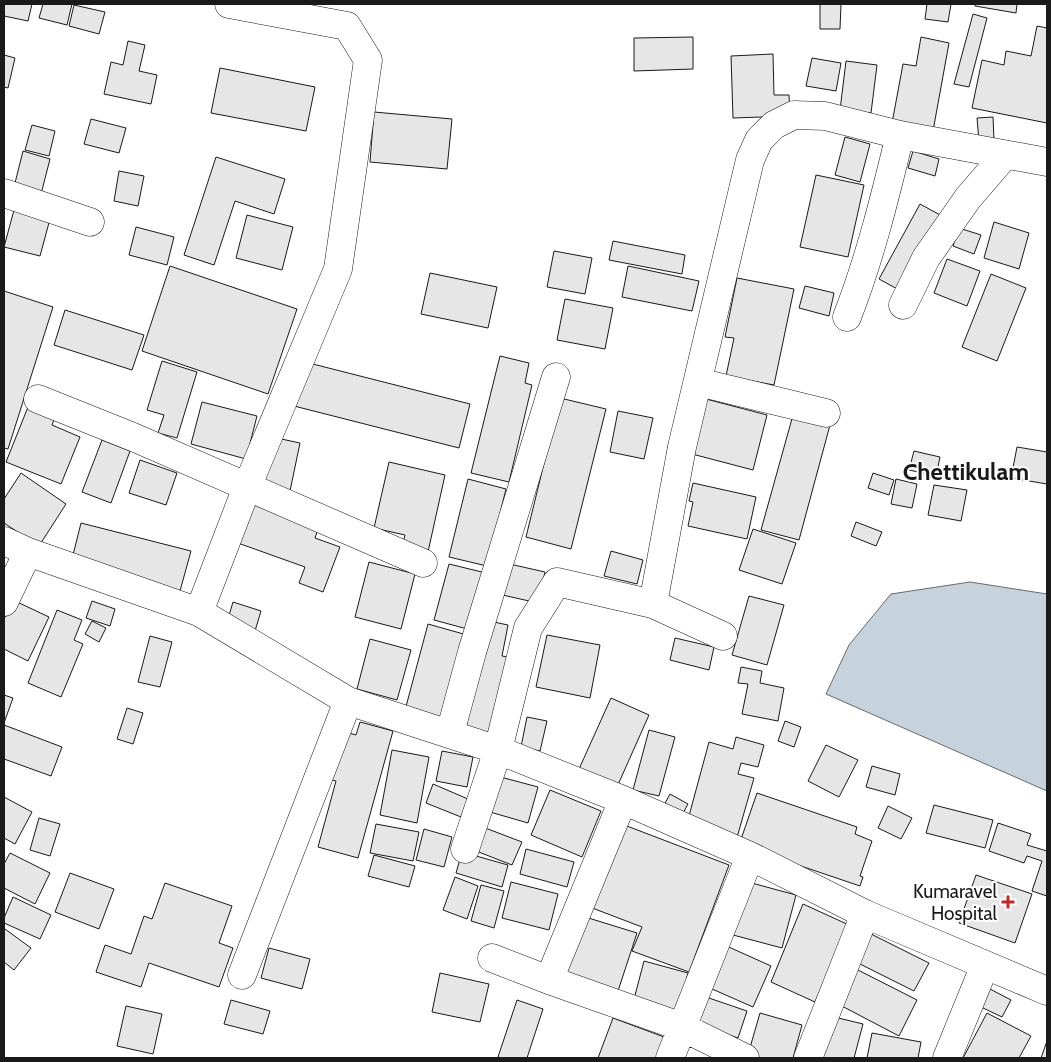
<svg xmlns="http://www.w3.org/2000/svg" width="1051" height="1062" viewBox="0 0 1051 1062" font-family="Cabin,sans-serif">
<rect width="100%" height="100%" fill="#fff"/>
<path fill="#c6d2dc" stroke="#6a6a6a" d="M970,582L1047,594V791L826,694L849,645L891,594Z"/>
<path fill="#e6e6e6" stroke="#1a1a1a" d="M4,4H32L28,21L4,16Z
M43,4H72L67,25L39,18Z
M820,4H841L840,29H820Z
M927,4H951L948,22L925,19Z
M975,4H1017L1016,13L975,6Z
M74,5L105,12L99,34L69,26Z
M973,14L987,18L969,87L954,84Z
M1037,26L1047,28V123L972,108L982,60L1004,65L1006,51L1031,56Z
M693,37V69L634,71V38Z
M921,37L949,43L933,131L892,123L903,64L916,66Z
M128,41L145,45L139,71L157,75L151,104L104,94L111,62L123,65Z
M773,54L774,95H789L790,116L733,118L731,56Z
M4,55L15,58L8,88L4,87Z
M812,58L841,63L836,91L806,86Z
M846,61L877,65L871,113L840,110Z
M220,68L315,87L306,131L211,113Z
M374,112L452,119L447,169L370,162Z
M993,117L994,140L979,141L977,118Z
M91,119L126,128L119,153L84,144Z
M32,125L55,131L49,156L25,150Z
M845,137L870,144L860,182L835,175Z
M23,151L50,159L40,198L13,191Z
M913,151L939,159L935,176L908,168Z
M216,157L285,179L274,214L235,201L214,265L184,255Z
M119,171L144,176L138,206L114,201Z
M816,175L864,185L848,257L800,247Z
M920,204L942,216L901,291L879,279Z
M14,210L50,219L40,256L4,247Z
M247,215L293,227L282,270L236,258Z
M994,222L1029,233L1019,269L984,258Z
M136,227L174,237L167,265L129,255Z
M959,228L981,235L974,254L953,246Z
M613,241L685,255L682,274L609,260Z
M554,251L592,258L585,294L547,287Z
M947,259L980,271L967,306L934,293Z
M170,266L297,309L268,394L142,351Z
M628,266L699,281L692,311L622,297Z
M430,273L497,287L488,328L421,314Z
M991,274L1026,288L997,361L962,347Z
M737,278L794,289L774,385L726,376L734,338L725,337Z
M805,286L834,293L829,316L799,308Z
M4,291L53,307L8,449L4,448Z
M565,299L613,308L605,349L557,340Z
M65,310L144,335L132,370L54,345Z
M500,356L529,363L525,383L532,385L509,482L471,473Z
M162,361L197,372L177,438L158,433L164,415L147,410Z
M305,362L470,404L459,448L294,406Z
M560,398L606,409L571,549L526,537Z
M706,399L767,415L753,470L692,454Z
M30,402L57,412L52,425L80,437L61,484L6,462Z
M202,402L257,416L246,459L191,444Z
M618,411L653,418L644,459L610,452Z
M793,415L830,425L799,540L761,530Z
M272,437L300,443L290,491L262,486Z
M102,440L130,451L111,503L82,492Z
M1017,447L1047,452V484L1011,478Z
M914,451L940,457L936,476L909,470Z
M140,460L177,473L166,505L129,493Z
M389,462L445,475L428,552L402,546L405,535L374,528Z
M21,473L66,504L39,546L4,523V499Z
M873,473L894,480L889,495L868,488Z
M468,479L506,489L487,566L449,557Z
M896,479L917,484L912,508L891,504Z
M693,483L756,497L747,539L688,526L693,502L689,501Z
M934,485L967,490L961,521L928,515Z
M250,501L319,526L315,538L340,547L323,592L299,583L305,567L235,542Z
M856,522L882,532L876,546L851,536Z
M81,523L191,551L180,591L71,563Z
M753,529L796,543L782,584L739,570Z
M611,551L643,560L637,584L604,576Z
M369,562L415,574L401,629L355,617Z
M505,563L545,572L538,603L498,594Z
M449,564L486,573L471,630L434,620Z
M749,596L784,605L767,665L732,655Z
M13,600L49,617L28,661L4,649V619Z
M92,601L115,609L110,626L86,618Z
M233,602L261,611L255,631L227,622Z
M57,610L82,620L74,640L83,644L61,697L28,683Z
M92,621L106,628L99,642L85,634Z
M489,621L508,625L502,656L514,658L496,738L465,732Z
M428,624L467,635L443,724L404,714Z
M547,635L600,645L590,698L536,687Z
M150,636L172,642L160,687L138,682Z
M675,638L714,647L709,670L670,660Z
M370,639L411,650L397,700L357,689Z
M741,667L762,671L760,683L784,688L778,721L742,714L748,684L738,683Z
M4,695L13,698L4,723Z
M611,698L649,715L617,787L579,769Z
M127,708L143,713L133,744L117,739Z
M527,717L547,721L540,751L521,747Z
M785,721L801,727L794,747L778,741Z
M360,722L393,731L358,858L318,847L336,781L332,780L345,732L356,735Z
M4,725L62,747L51,776L4,759Z
M649,730L675,737L659,796L633,790Z
M736,737L764,745L758,767L741,763L738,774L754,778L736,841L686,827L709,742L733,749Z
M826,745L858,760L839,797L808,781Z
M392,750L429,757L417,823L380,815Z
M442,751L473,757L467,787L436,781Z
M872,766L900,774L895,795L866,787Z
M493,775L538,787L528,823L483,810Z
M433,784L468,799L461,817L426,803Z
M550,790L601,811L582,857L531,835Z
M757,793L857,827L855,834L872,841L860,876L863,877L860,886L739,845Z
M670,794L688,804L681,817L663,807Z
M4,797L32,812L15,844L4,838Z
M934,805L993,820L985,848L926,833Z
M888,806L912,818L901,839L878,828Z
M39,818L60,824L50,856L30,850Z
M619,823L729,865L689,972L632,951L642,927L587,906Z
M998,823L1031,834L1027,845L1047,851V896L1032,891L1042,861L1027,856L1024,863L989,851Z
M376,824L419,832L413,861L370,853Z
M480,826L522,842L512,865L471,849Z
M424,829L452,837L444,867L416,860Z
M526,849L574,862L567,887L520,874Z
M462,852L508,865L502,887L456,873Z
M10,853L50,873L35,904L4,888V864Z
M374,855L415,866L409,887L368,876Z
M70,873L114,889L99,929L55,912Z
M976,875L1032,894L1015,943L959,923Z
M455,877L478,886L467,919L443,910Z
M511,882L558,894L549,930L502,918Z
M748,882L796,895L782,948L733,935Z
M165,883L232,906L219,943L233,948L219,987L149,963L141,987L96,972L105,945L131,954L144,916L152,919Z
M481,885L504,891L494,928L471,921Z
M13,897L51,915L40,939L4,923V918Z
M803,904L849,925L815,1002L771,982Z
M582,916L637,933L618,991L561,973Z
M5,929L31,948L14,970L4,962V930Z
M867,932L929,963L914,991L852,960Z
M722,944L771,966L753,1007L703,985Z
M269,948L310,959L302,989L261,978Z
M644,961L688,973L677,1015L633,1003Z
M856,969L917,1000L899,1036L838,1004Z
M440,973L489,984L480,1022L432,1012Z
M990,989L1011,1000L1002,1017L981,1007Z
M703,996L747,1011L738,1038L694,1023Z
M231,1000L270,1011L263,1034L224,1024Z
M517,1000L543,1009L527,1058H502L498,1057Z
M126,1006L162,1014L153,1054L117,1046Z
M760,1013L802,1025L793,1058H747Z
M987,1013L1031,1036L1019,1058H963Z
M830,1016L863,1024L854,1058H818Z
M613,1018L664,1037L657,1058H598Z
M872,1033L921,1042L918,1058H867Z
M1047,1041V1058H1041Z"/>
<g fill="none" stroke-linecap="round" stroke-linejoin="round">
<defs>
<path id="minor" d="M4,193L90,222
M903,305L926,258L968,198L1005,155
M847,317C870,258 885,197 900,135
M698,382L826,413
M38,399L133,437L423,563
M4,541L28,552L199,612L348,701L498,750L623,800L750,856L865,914L1047,991
M4,602L28,552
M653,604L682,447L750,160L759,140L774,125L794,115L825,116L900,135L1047,162
M199,612L247,487L338,269L368,60L347,26L229,4
M450,733L472,652L556,377
M465,849L498,750L528,628L557,582L653,604L723,636
M492,958L549,980L682,1027L745,1058
M242,975L348,701
M549,980L623,800
M670,1058L750,856
M808,1058L865,914
M947,1058L985,965"/>
</defs>
<use href="#minor" stroke="#1a1a1a" stroke-width="29"/>
<use href="#minor" stroke="#fff" stroke-width="28"/>
</g>
<path fill="#c62828" stroke="#fff" stroke-width="2" d="M1005.5 894.5h5v5h5v5h-5v5h-5v-5h-5v-5h5z"/>
<g text-anchor="middle" stroke-width="4" stroke-linejoin="round" paint-order="stroke">
<g font-size="19" fill="#1a1a1a" stroke="#fff" text-anchor="end">
<text x="997" y="898">Kumaravel<tspan x="997" dy="22">Hospital</tspan></text>
</g>
<g font-size="24" font-weight="bold" fill="#1a1a1a" stroke="#fff">
<text x="966" y="480">Chettikulam</text>
</g>
</g>
<rect width="1051" height="1062" fill="none" stroke="#1a1a1a" stroke-width="10"/>
</svg>
